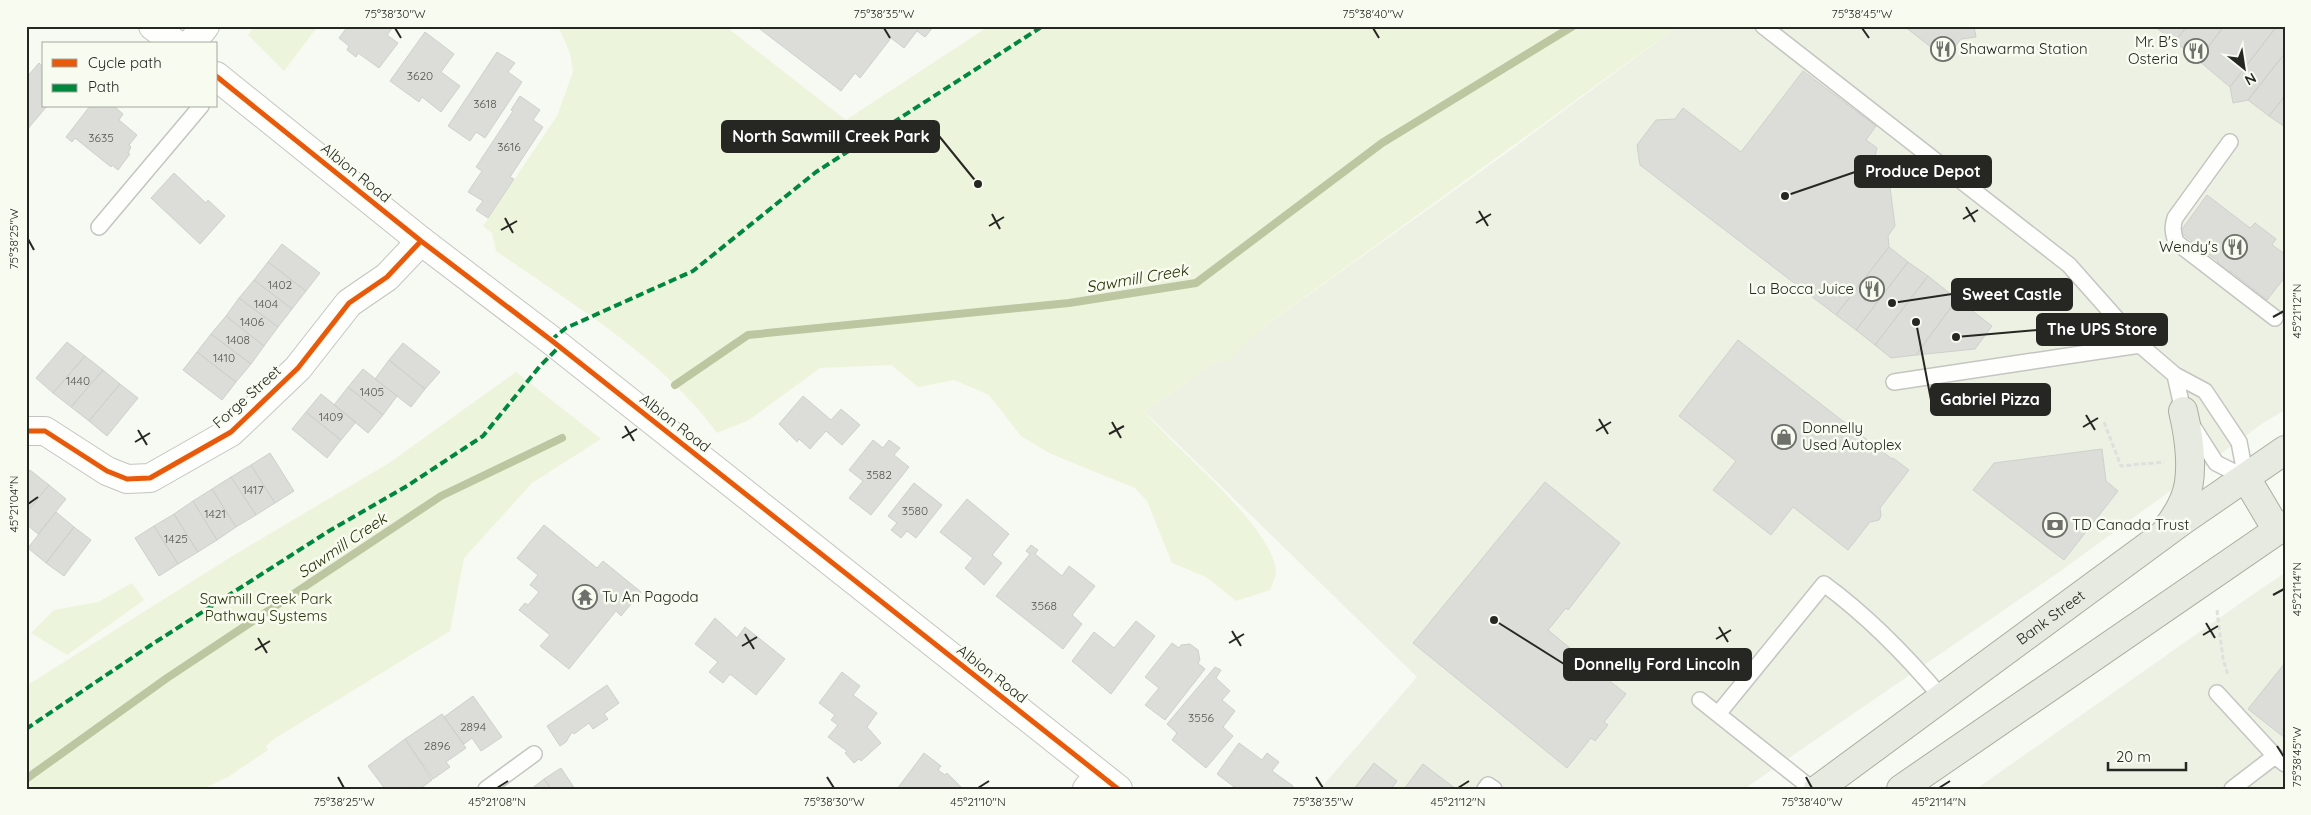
<svg xmlns="http://www.w3.org/2000/svg" width="2311" height="815" viewBox="0 0 2311 815" font-family="Quicksand,sans-serif">
<rect width="100%" height="100%" fill="#f7f9f3"/>
<path fill="#edf1e3" d="M1678,26H2285V410L2263,423L2062,570L1744,789H1320L1417,677L1145,412L1512,149Z
M2285,573V789H1976L2255,593Z"/>
<path fill="#edf4dc" d="M255,26H318L284,71L248,35Z
M558,26H725L846,120L989,26H1678L1262,328L1227,361L1215,362L1145,412C1175,449 1273,526 1276,572C1276,577 1272,585 1270,590L1236,601L1206,577L1172,563L1147,501L1135,488L1051,454L1021,436L989,395L954,380L918,387L891,365L820,368L749,420L717,433C661,356 573,305 496,251L492,233L483,226L557,116L573,72L570,53Z
M516,372L601,439L532,483L464,558L450,631L274,739L266,746L268,750L228,777L203,789H26V686L234,555L389,463Z
M132,583L144,600L67,655L31,633L54,610L98,602Z"/>
<g fill="none" stroke-linecap="round" stroke-linejoin="round">
<path stroke="#bcc6a0" stroke-width="8" d="M675,385L748,335L1069,303L1196,283L1382,143L1573,26
M26,779L167,678L441,496L562,438"/>
</g>
<path fill="#dcddd9" stroke="#ced0cb" d="M348,26H394L387,35L398,43L379,68L358,53L356,57L347,50L349,46L339,38Z
M756,26H934L925,37L917,31L904,48L891,38L860,78L855,73L841,91Z
M1904,26H1974L1976,37L1961,39L1946,59Z
M2154,26H2187L2175,42Z
M2187,26H2224L2198,60L2175,42Z
M2224,26H2277L2230,87L2198,60Z
M2277,26H2285V53L2248,100L2233,103L2230,87Z
M425,32L454,54L441,72L460,86L441,112L422,97L419,102L390,81Z
M497,52L515,63L508,72L522,82L485,138L476,132L470,141L448,126Z
M2285,53V96L2269,116L2248,100Z
M39,63L44,68V106H47L26,131V78Z
M1803,71L1876,126L1866,140L1877,148L1875,156L1887,164L1895,226L1888,236L1889,247L1836,315L1640,165L1637,145L1656,120L1675,119L1683,108L1741,152Z
M520,96L540,110L533,120L543,127L510,177L514,179L488,218L476,210L483,201L468,192L482,171L476,167L513,111L511,110Z
M2285,96V127L2269,116Z
M90,106H114L123,114L119,120L137,135L129,145L131,147L128,153L130,154L118,170L112,165L111,167L75,138L72,142L66,137Z
M174,173L206,203L208,200L225,216L200,244L151,198Z
M2207,195L2250,228L2255,223L2276,239L2272,245L2285,254V277L2267,300L2230,271L2228,273L2216,264L2218,261L2203,250L2201,253L2190,244L2192,241L2180,232Z
M282,244L320,273L306,291L268,262Z
M1889,247L1908,262L1856,330L1836,315Z
M268,262L306,291L292,309L254,280Z
M1908,262L1928,276L1875,345L1856,330Z
M1928,276L1957,299L1916,355L1891,358L1875,345Z
M254,280L292,309L278,327L239,298Z
M239,298L278,327L264,346L226,316Z
M1957,299L1992,326L1975,349L1916,355Z
M226,316L264,346L251,364L211,334Z
M211,334L251,364L236,382L197,352Z
M1738,340L1892,459L1893,458L1909,470L1880,508L1881,516L1879,520L1870,522L1848,550L1793,507L1771,535L1713,490L1736,461L1679,416Z
M67,342L85,356L53,393L36,378Z
M403,343L440,372L425,389L389,360Z
M197,352L236,382L222,400L183,370Z
M85,356L103,370L71,407L53,393Z
M389,360L425,389L411,407L375,379Z
M363,369L397,396L383,415L348,387Z
M103,370L120,384L89,421L71,407Z
M120,384L138,398L107,436L89,421Z
M348,387L383,415L368,433L334,405Z
M321,394L356,422L341,440L306,412Z
M803,396L831,420L841,409L860,425L842,445L826,431L810,449L799,439L797,442L779,424Z
M306,412L341,440L327,458L292,429Z
M873,440L883,448L889,440L900,448L894,455L909,467L871,515L849,498L863,481L849,470Z
M2102,449L2106,481L2118,491L2064,560L1973,490L1994,463Z
M270,453L294,491L275,503L251,465Z
M251,465L275,503L256,515L231,477Z
M30,470L49,485L26,513V475Z
M231,477L256,515L236,527L212,489Z
M1545,482L1620,543L1568,610L1566,608L1548,630L1577,654L1581,649L1598,663L1593,668L1626,694L1604,722L1608,725L1595,741L1591,738L1567,768L1413,643Z
M914,483L942,505L916,538L907,531L901,538L891,530L897,523L888,516Z
M49,485L66,499L38,534L26,524V513Z
M212,489L236,527L217,540L193,501Z
M967,499L1009,534L992,555L1002,563L984,585L965,568L973,558L940,532Z
M193,501L217,540L198,552L174,514Z
M56,512L74,527L46,563L28,548Z
M174,514L198,552L178,564L154,526Z
M544,525L597,568L603,561L641,592L621,616L616,611L569,669L540,646L550,635L519,610L525,603L528,605L539,592L530,585L538,575L517,558Z
M154,526L178,564L159,576L135,538Z
M74,527L91,540L64,576L46,563Z
M1031,545L1038,550L1035,554L1062,576L1069,566L1095,586L1072,615L1082,624L1063,649L996,596L1030,554L1026,551Z
M715,618L737,638L745,627L785,659L756,695L730,674L723,683L709,672L718,662L695,644Z
M1136,621L1155,636L1111,694L1072,661L1094,632L1114,648Z
M1172,643L1179,648L1181,645L1190,644L1198,650L1200,660L1198,663L1205,669L1165,720L1145,705L1159,688L1145,677Z
M2285,663V738L2248,709Z
M1215,667L1221,670L1216,678L1230,691L1222,700L1235,711L1223,727L1233,736L1206,768L1172,740L1177,733L1167,724Z
M842,672L860,686L853,695L877,713L867,727L881,743L861,761L859,759L854,763L845,753L847,751L828,737L838,725L831,720L835,715L819,703Z
M607,685L619,703L604,714L608,719L593,729L589,723L574,734L572,732L566,742L560,746L547,726Z
M473,696L502,737L481,751L472,738L464,744L444,717Z
M442,714L466,748L446,762L450,767L433,779L405,739Z
M405,739L432,780L420,789H413L412,787L409,789H385L368,766Z
M1239,743L1262,760L1267,753L1279,762L1272,771L1293,786L1291,789H1237L1217,774Z
M924,753L941,766L938,770L945,775L947,773L963,789H897Z
M1374,763L1397,781L1391,789H1354Z
M1423,764L1456,789H1404Z
M561,768L575,789H551L544,779Z
M544,779L551,789H531Z"/>
<g fill="none" stroke-linecap="round" stroke-linejoin="round">
<defs>
<path id="lane" d="M1763,26L2069,265L2140,345L2175,375L2205,391L2239,442L2246,478
M2230,142L2175,218C2172,227 2173,233 2176,242L2275,318
M99,227L201,106
M2175,375L2183,411L2216,463L2246,478
M1894,382L2140,345
M2217,693L2275,756L2285,764
M1700,700L1812,789
M1718,714L1824,584C1869,617 1906,655 1942,698
M486,789L534,754
M1485,789L1488,785L1494,789
M2232,789L2275,756"/>
<path id="street" d="M26,431H45L107,471L127,479L150,478L231,432L298,368L349,303L387,277L421,241
M1087,789L1099,775"/>
<path id="secondary" d="M153,26L176,44
M191,44L205,26
M216,76L421,241L551,340L1118,789"/>
<g id="primary">
<path d="M2246,478L2277,530"/>
<path d="M2168,527C2174,519 2180,510 2184,500C2195,476 2189,436 2183,411"/>
<path id="s1" d="M1818,789L2182,521L2285,450"/>
<path d="M1901,789L2285,525"/>
</g>
</defs>
<use href="#lane" stroke="#c4c5c1" stroke-width="18"/>
<use href="#street" stroke="#c4c5c1" stroke-width="30"/>
<use href="#secondary" stroke="#c4c5c1" stroke-width="30"/>
<use href="#primary" stroke="#abae9e" stroke-width="30"/>
<path stroke="#dfe0de" stroke-width="3" stroke-dasharray="5 2.5" stroke-linecap="butt" d="M2104,422L2121,466L2164,462
M2217,610L2223,659L2228,675"/>
<use href="#lane" stroke="#fefefd" stroke-width="15"/>
<use href="#street" stroke="#fefefd" stroke-width="28"/>
<use href="#secondary" stroke="#fefefd" stroke-width="28"/>
<use href="#primary" stroke="#e7eae0" stroke-width="28"/>
<path stroke="#00873e" stroke-width="4" stroke-dasharray="8 4" stroke-linecap="butt" d="M551,340L566,328L693,271L816,172L1043,26
M26,729L154,643L329,531L407,486L483,436L540,366L559,347"/>
<defs>
<path id="cycleway" d="M216,76L421,241L551,340L1118,789
M26,431H45L107,471L127,479L150,478L231,432L298,368L349,303L387,277L421,241"/>
</defs>
<use href="#cycleway" stroke="#f8fcf0" stroke-width="8"/>
<use href="#cycleway" stroke="#e8590c" stroke-width="5"/>
</g>
<path fill="none" stroke="#262723" stroke-width="2" d="M395,28L401,38M884,28L890,38M1373,28L1379,38M1862,28L1869,38M1966,207L1975,222M1479,211L1488,226M992,214L1000,229M505,218L513,233M1963,219L1978,210M1476,223L1491,214M989,226L1004,217M501,230L517,221M28,239L34,250M2273,317L2284,311M2086,415L2095,430M1599,419L1608,434M1112,422L1121,438M625,426L634,441M2083,427L2098,418M138,430L147,445M1596,431L1611,422M1109,434L1124,426M622,438L637,429M135,442L150,433M28,504L38,497M2273,595L2284,589M2206,623L2215,638M1719,627L1728,642M1232,631L1241,646M745,634L754,649M2203,635L2218,626M258,638L267,653M1716,639L1731,630M1229,643L1244,634M742,646L757,637M255,650L270,641M2277,746L2284,757M338,777L344,788M827,777L834,788M1316,777L1323,788M1806,777L1812,788M497,788L508,781M978,788L989,781M1458,788L1469,781M1939,788L1950,781"/>
<defs>
<symbol id="restaurant-ring" viewBox="-11 -11 22 22"><circle r="9.5" fill="#f8fcf0" stroke="#6f706c" stroke-width="1.5"/><path d="M-5-6h1v4h1v-4h1v4h1v-4h1v5L-1.5 .5V6h-2V.5L-5-1ZM5-6V6H3V1.5H1.5Q1.5-4 5-6Z" fill="#6f706c"/></symbol>
<symbol id="shop-ring" viewBox="-11 -11 22 22"><circle r="9.5" fill="#f8fcf0" stroke="#6f706c" stroke-width="1.5"/><path d="M-5-2.5h2.3a2.7 3.5 0 0 1 5.4 0H5L5.5 6h-11ZM-1.5-2.5h3a1.5 2.3 0 0 0-3 0Z" fill="#6f706c"/></symbol>
<symbol id="bank-ring" viewBox="-11 -11 22 22"><circle r="9.5" fill="#f8fcf0" stroke="#6f706c" stroke-width="1.5"/><path d="M-6-4H6V4H-6ZM0-2.3a2.3 2.3 0 1 0 0 4.6a2.3 2.3 0 1 0 0-4.6Z" fill="#6f706c"/></symbol>
<symbol id="temple-ring" viewBox="-11 -11 22 22"><circle r="9.5" fill="#f8fcf0" stroke="#6f706c" stroke-width="1.5"/><path d="M0-6L5-2H3V0L6.5 2.5H4V6H1.5V3h-3V6H-4V2.5H-6.5L-3 0V-2H-5Z" fill="#6f706c"/></symbol>
</defs>
<g fill-rule="evenodd">
<use href="#restaurant-ring" x="1929" y="35" width="28" height="28"/>
<use href="#restaurant-ring" x="2182" y="37" width="28" height="28"/>
<use href="#restaurant-ring" x="2221" y="233" width="28" height="28"/>
<use href="#restaurant-ring" x="1858" y="275" width="28" height="28"/>
<use href="#shop-ring" x="1770" y="423" width="28" height="28"/>
<use href="#bank-ring" x="2041" y="511" width="28" height="28"/>
<use href="#temple-ring" x="571" y="583" width="28" height="28"/>
</g>
<g text-anchor="middle" stroke-width="5" stroke-linejoin="round" paint-order="stroke">
<g font-size="12" fill="#545450">
<text x="420" y="80">3620</text>
<text x="485" y="108">3618</text>
<text x="101" y="142">3635</text>
<text x="509" y="151">3616</text>
<text x="280" y="289">1402</text>
<text x="266" y="308">1404</text>
<text x="252" y="326">1406</text>
<text x="238" y="344">1408</text>
<text x="224" y="362">1410</text>
<text x="78" y="385">1440</text>
<text x="372" y="396">1405</text>
<text x="331" y="421">1409</text>
<text x="879" y="479">3582</text>
<text x="253" y="494">1417</text>
<text x="915" y="515">3580</text>
<text x="215" y="518">1421</text>
<text x="176" y="543">1425</text>
<text x="1044" y="610">3568</text>
<text x="1201" y="722">3556</text>
<text x="473" y="731">2894</text>
<text x="437" y="750">2896</text>
</g>
<g font-size="15" fill="#262723" stroke="#f8fcf0" text-anchor="start">
<text x="2178" y="47" text-anchor="end">Mr. B's<tspan x="2178" dy="17">Osteria</tspan></text>
<text x="1960" y="54">Shawarma Station</text>
<text x="2218" y="252" text-anchor="end">Wendy's</text>
<text x="1854" y="294" text-anchor="end">La Bocca Juice</text>
<text x="1802" y="433">Donnelly<tspan x="1802" dy="17">Used Autoplex</tspan></text>
<text x="2072" y="530">TD Canada Trust</text>
<text x="602" y="602">Tu An Pagoda</text>
</g>
<g font-size="15" fill="#262723" stroke="#f8fcf0">
<text transform="translate(356 173) rotate(39)" y="5">Albion Road</text>
<text transform="translate(247 397) rotate(-42)" y="5">Forge Street</text>
<text transform="translate(675 423) rotate(38)" y="5">Albion Road</text>
<text dy="5" stroke="none"><textPath href="#s1" startOffset="289">Bank Street</textPath></text>
<text transform="translate(992 674) rotate(38)" y="5">Albion Road</text>
</g>
<g font-size="15" fill="#303810" stroke="#f8fcf0">
<text x="266" y="604">Sawmill Creek Park<tspan x="266" dy="17">Pathway Systems</tspan></text>
</g>
<g font-size="16" font-style="italic" fill="#283006" stroke="#f8fcf0">
<text transform="translate(1137 278) rotate(-10)" y="6">Sawmill Creek</text>
<text transform="translate(342 545) rotate(-34)" y="6">Sawmill Creek</text>
</g>
</g>
<path fill="none" stroke="#262723" stroke-width="2" d="M978 184L939 136M1785 196L1855 172M1892 303L1952 294M1956 337L2037 330M1916 322L1931 400M1494 620L1564 664"/>
<g fill="#262723" stroke="#f8fcf0" stroke-width="2">
<circle cx="978" cy="184" r="5"/>
<circle cx="1785" cy="196" r="5"/>
<circle cx="1892" cy="303" r="5"/>
<circle cx="1956" cy="337" r="5"/>
<circle cx="1916" cy="322" r="5"/>
<circle cx="1494" cy="620" r="5"/>
</g>
<g fill="#262723" stroke="#262723" stroke-width="2">
<rect x="722" y="121" width="217" height="31" rx="5"/>
<rect x="1855" y="156" width="136" height="31" rx="5"/>
<rect x="1952" y="279" width="120" height="31" rx="5"/>
<rect x="2037" y="314" width="130" height="31" rx="5"/>
<rect x="1931" y="384" width="119" height="31" rx="5"/>
<rect x="1564" y="649" width="187" height="31" rx="5"/>
</g>
<g font-size="16" text-anchor="middle" font-weight="bold" fill="#fff">
<text x="831" y="142">North Sawmill Creek Park</text>
<text x="1923" y="177">Produce Depot</text>
<text x="2012" y="300">Sweet Castle</text>
<text x="2102" y="335">The UPS Store</text>
<text x="1990" y="405">Gabriel Pizza</text>
<text x="1657" y="670">Donnelly Ford Lincoln</text>
</g>
<rect width="2311" height="815" fill="none" stroke="#f8fcf0" stroke-width="55"/>
<rect x="42" y="42" width="175" height="65" fill="#f8fcf0" stroke="#a4a79e"/>
<rect x="52" y="59" width="25" height="8" fill="#e8590c" stroke="#a4a79e"/>
<text x="88" y="68" font-size="15" fill="#262723">Cycle path</text>
<rect x="52" y="84" width="25" height="8" fill="#00873e" stroke="#a4a79e"/>
<text x="88" y="92" font-size="15" fill="#262723">Path</text>
<g transform="translate(2244 68) rotate(150)" stroke="#f8fcf0" stroke-width="4" paint-order="stroke">
<path d="M0-4L9 19L0 12L-9 19Z" fill="#262723"/>
<text y="-8" font-size="14" font-weight="bold" text-anchor="middle" fill="#262723">N</text>
</g>
<path d="M2108 762v8h78v-8" fill="none" stroke="#262723" stroke-width="2.5"/>
<text x="2116" y="762" font-size="15" fill="#262723" stroke="#f8fcf0" stroke-width="4" paint-order="stroke">20 m</text>
<rect x="28" y="28" width="2256" height="760" fill="none" stroke="#262723" stroke-width="2"/>
<g font-size="12" text-anchor="middle" fill="#262723">
<text x="395" y="18">75°38'30"W</text>
<text x="884" y="18">75°38'35"W</text>
<text x="1373" y="18">75°38'40"W</text>
<text x="1862" y="18">75°38'45"W</text>
<text transform="translate(14 239) rotate(-90)" y="4">75°38'25"W</text>
<text transform="translate(2297 311) rotate(-90)" y="4">45°21'12"N</text>
<text transform="translate(14 504) rotate(-90)" y="4">45°21'04"N</text>
<text transform="translate(2297 589) rotate(-90)" y="4">45°21'14"N</text>
<text transform="translate(2297 757) rotate(-90)" y="4">75°38'45"W</text>
<text x="344" y="806">75°38'25"W</text>
<text x="497" y="806">45°21'08"N</text>
<text x="834" y="806">75°38'30"W</text>
<text x="978" y="806">45°21'10"N</text>
<text x="1323" y="806">75°38'35"W</text>
<text x="1458" y="806">45°21'12"N</text>
<text x="1812" y="806">75°38'40"W</text>
<text x="1939" y="806">45°21'14"N</text>
</g>
</svg>
